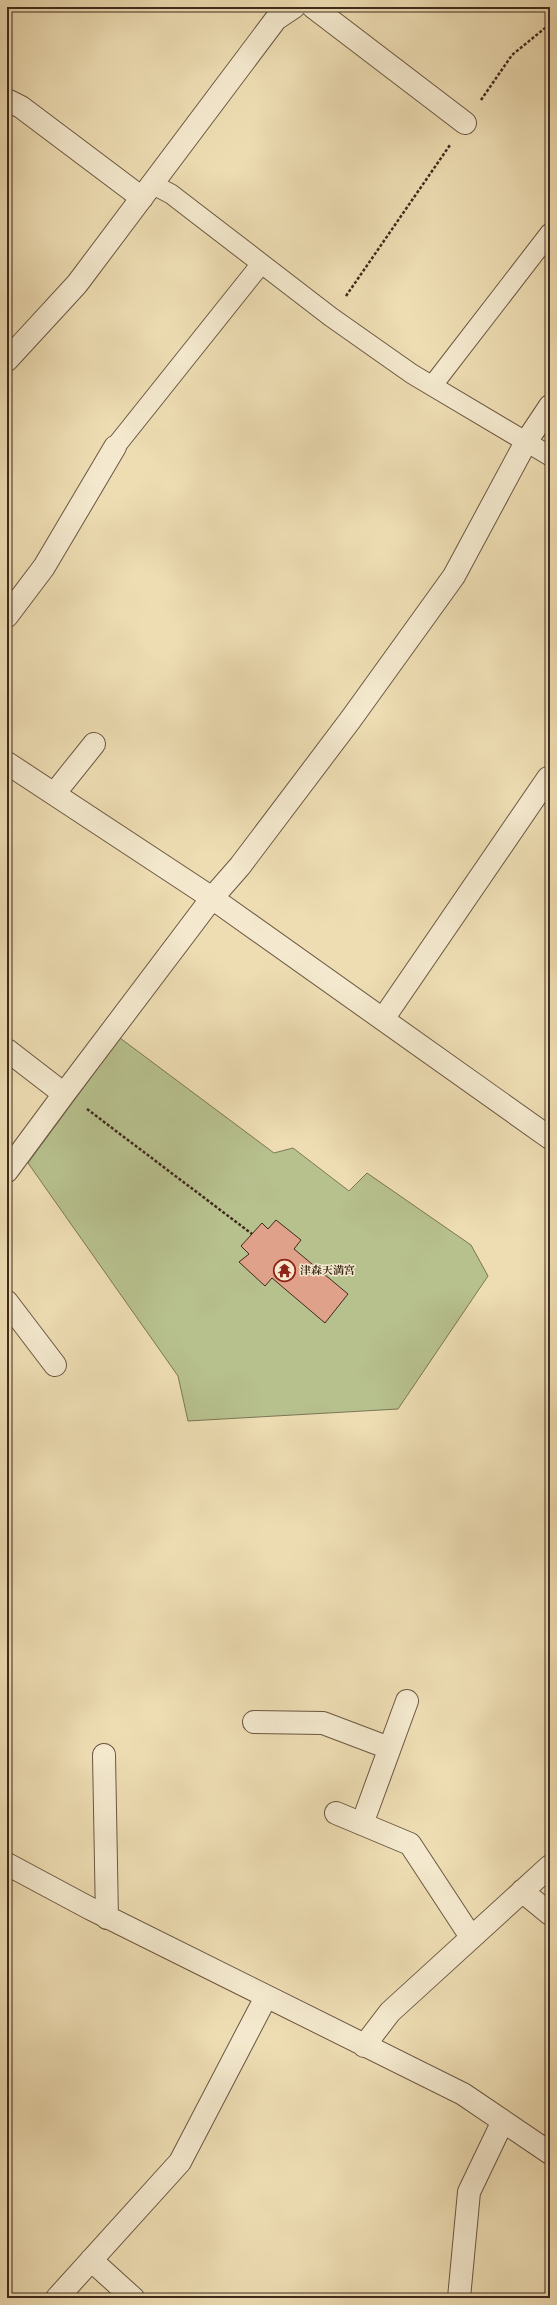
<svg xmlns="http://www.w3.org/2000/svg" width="557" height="2305" viewBox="0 0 557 2305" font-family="'Libre Caslon Text','Noto Serif JP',serif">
<rect width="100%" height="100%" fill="#eeddb3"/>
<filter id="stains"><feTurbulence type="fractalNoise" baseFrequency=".005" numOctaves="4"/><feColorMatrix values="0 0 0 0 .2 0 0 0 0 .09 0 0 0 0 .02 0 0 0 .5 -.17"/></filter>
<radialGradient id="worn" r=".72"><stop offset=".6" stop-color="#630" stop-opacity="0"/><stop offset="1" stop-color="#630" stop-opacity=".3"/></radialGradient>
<path fill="#b7c18e" stroke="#7b7655" d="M120,1038L274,1153L293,1148L349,1191L367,1173L471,1245L488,1276L398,1409L188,1421L178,1376L28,1163Z"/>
<path fill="#dfa189" stroke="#3f2a1c" d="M276,1220L301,1240L294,1249L348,1294L325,1323L272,1278L265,1286L239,1262L249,1254L241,1246L262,1223L268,1229Z"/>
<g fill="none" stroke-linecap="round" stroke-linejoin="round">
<defs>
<path id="service" d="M152,184L171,194L331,317L412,374L550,456
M432,386L550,233
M115,447L261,264"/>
<path id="minor" d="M313,7L465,123
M7,100L21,107L142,198
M7,360L77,284L276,19L294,7
M7,616L44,567L115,447
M7,763L212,898L550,1138
M54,794L94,744
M383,1019L548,778
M7,1050L64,1094
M7,1171L64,1094L212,898L240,866L351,719L454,576L526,442L550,406
M7,1302L55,1365
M254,1722L323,1723L389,1748
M104,1755L107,1918
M336,1813L410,1844L471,1937
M362,1824L407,1701
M7,1864L91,1909L463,2094L550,2153
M522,1891L550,1914
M364,2046L390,2012L550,1866
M91,2260L133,2298
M57,2298L180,2162L266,1997
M459,2298L469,2192L503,2121"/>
</defs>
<use href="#service" stroke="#6b5742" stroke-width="21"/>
<use href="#minor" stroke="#6b5742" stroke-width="24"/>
<path stroke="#3f2a1c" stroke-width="2.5" stroke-dasharray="3 2" stroke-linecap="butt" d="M481,100L512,55L550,24
M346,296L450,145
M87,1109L252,1234"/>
<use href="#service" stroke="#f4e9ce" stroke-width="19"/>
<use href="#minor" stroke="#f4e9ce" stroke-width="22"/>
</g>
<defs>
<symbol id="temple-ring" viewBox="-11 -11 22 22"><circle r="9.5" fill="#f4e9ce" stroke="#8f2418" stroke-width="1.5"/><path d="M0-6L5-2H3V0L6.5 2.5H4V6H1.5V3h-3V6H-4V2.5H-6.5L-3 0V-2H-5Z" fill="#8f2418"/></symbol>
</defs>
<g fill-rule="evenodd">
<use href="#temple-ring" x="272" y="1258" width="25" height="25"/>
</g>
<g text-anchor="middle" stroke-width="3" stroke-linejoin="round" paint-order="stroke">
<g font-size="11" font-weight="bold" fill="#3f2a1c" stroke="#f4e9ce" text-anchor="start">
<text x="300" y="1274">津森天満宮</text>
</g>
</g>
<rect width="557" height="2305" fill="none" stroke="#eeddb3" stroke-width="24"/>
<rect x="8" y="8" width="541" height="2289" fill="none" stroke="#3f2a1c" stroke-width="2"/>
<rect x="12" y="12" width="533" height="2281" fill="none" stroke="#3f2a1c"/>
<rect width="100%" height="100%" filter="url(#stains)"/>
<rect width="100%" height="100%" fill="url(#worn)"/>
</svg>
